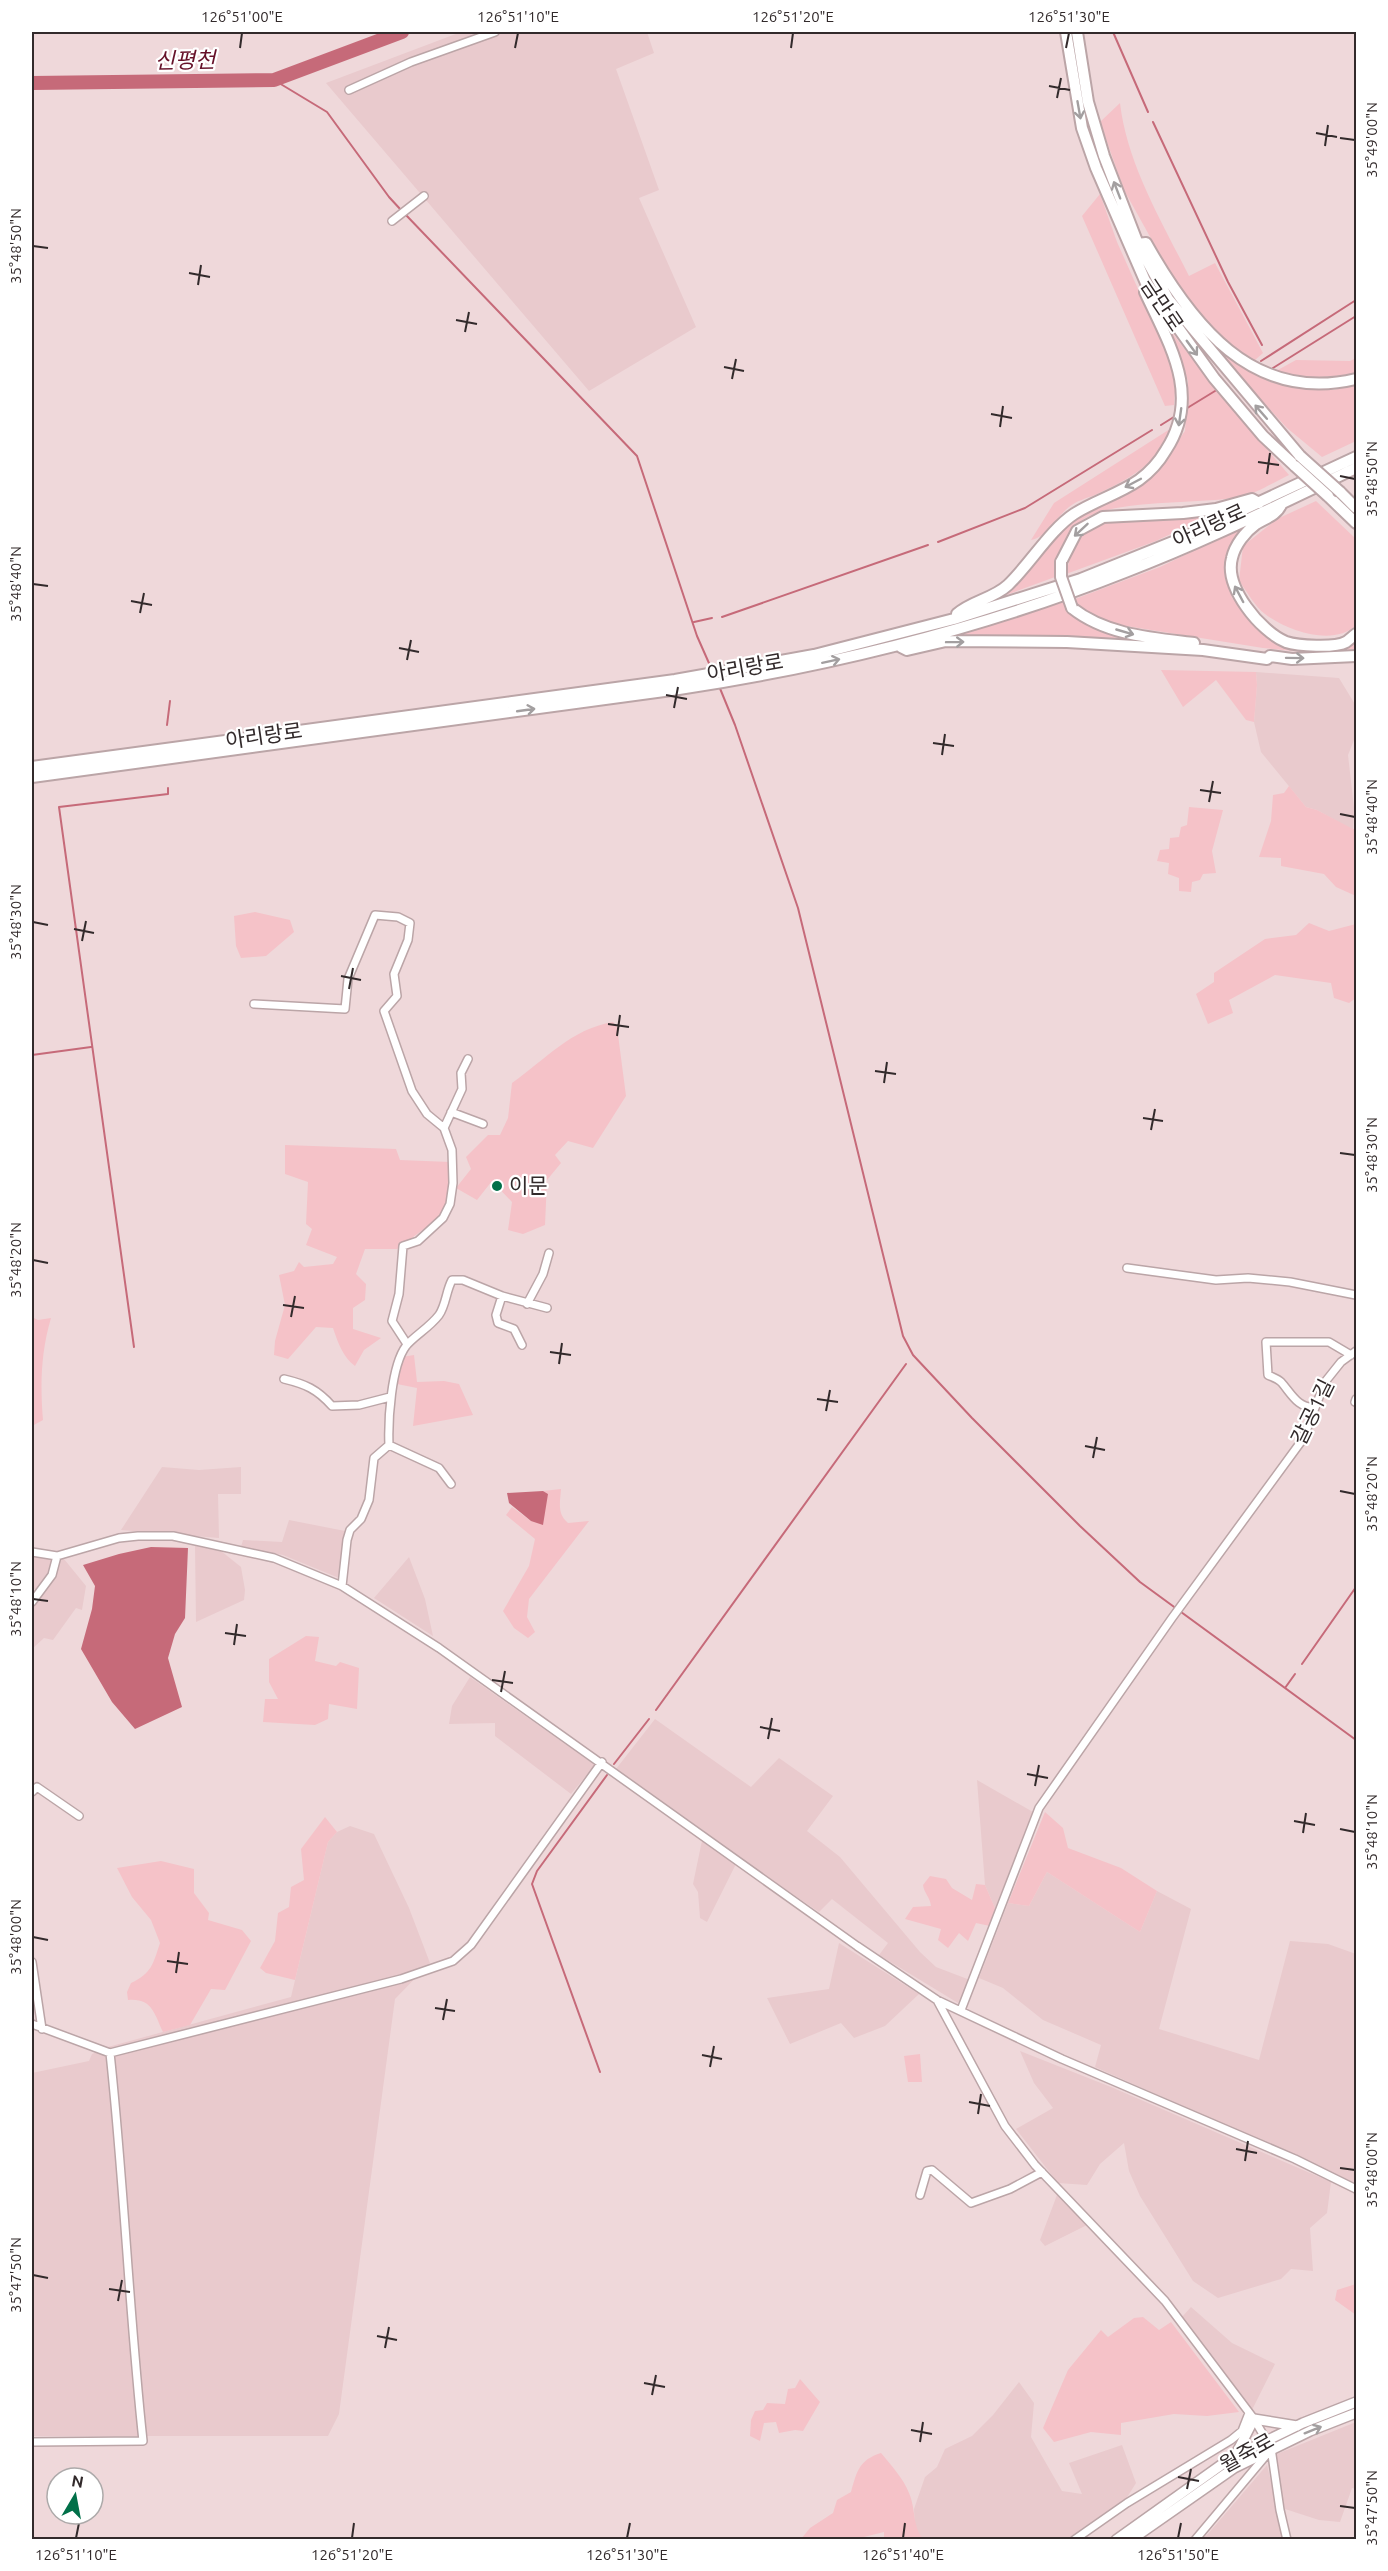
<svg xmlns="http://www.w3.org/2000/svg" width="1388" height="2571" viewBox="0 0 1388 2571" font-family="Ubuntu,'Noto Sans KR',sans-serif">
<rect width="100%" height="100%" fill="#efd8da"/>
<path fill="#e9cacd" d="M461,32H647L654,53L616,69L659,190L639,198L696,327L589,391L326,83Z
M1256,672L1339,678L1356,706V735L1348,755L1354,808L1353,830L1317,810L1306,807L1261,752L1254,722L1257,685Z
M162,1467L199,1470L241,1467V1494H218L219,1538L121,1530Z
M289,1520L345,1531L339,1578L283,1555L241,1547L243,1540L282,1542Z
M195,1546L221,1551L241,1567L245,1590L244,1600L196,1622Z
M32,1556L64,1559L86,1586L82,1610L76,1608L53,1640L44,1638L32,1649V1606L55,1576L50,1574L36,1591L32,1586Z
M409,1557L425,1599L433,1636L374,1598Z
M470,1677L595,1765L571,1794L495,1736V1723L449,1724L452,1706Z
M655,1719L751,1787L779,1758L833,1796L807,1831L840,1857L920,1952L936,1967L970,1980L958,2003L879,1955L888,1943L832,1899L819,1912L739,1858L707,1922L700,1918L698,1892L693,1884L704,1831L616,1769Z
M977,1780L1033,1812L995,1908L985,1885Z
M350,1826L374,1834L409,1908L430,1963L395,1999L339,2414L328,2436H32V2073L89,2061L92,2054L108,2047L291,1997L328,1842L337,1832Z
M1047,1872L1140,1932L1157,1891L1191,1909L1159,2029L1259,2060L1290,1941L1328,1944L1356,1954V2183L1095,2067L1101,2045L1043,2020L1003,1988L979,1978L1008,1903L1029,1906Z
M839,1943L919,1994L885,2026L854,2038L841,2023L790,2044L767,1998L829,1989Z
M1020,2051L1111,2087L1331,2182L1327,2213L1310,2228L1313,2271L1291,2269L1281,2279L1218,2298L1193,2281L1140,2196L1129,2171L1124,2143L1100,2164L1087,2185L1058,2183L1016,2129L1053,2108L1034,2083Z
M1057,2195L1089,2224L1045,2246L1040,2240Z
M1191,2307L1232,2343L1275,2364L1252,2410L1182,2317Z
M1019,2382L1034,2403L1031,2437L1062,2491L1082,2494L1069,2463L1122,2445L1136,2483L1126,2499L1073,2539H923L915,2530L914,2509L925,2477L937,2467L945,2449L972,2436L993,2415Z
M1356,2422V2489L1352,2488L1340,2522L1319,2520L1285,2509L1277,2471V2454Z
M1267,2465L1285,2539L1199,2540L1207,2535Z"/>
<path fill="#f5c2c8" d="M1120,103C1127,164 1162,222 1189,276L1215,263L1263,353L1254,361L1212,331L1173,278L1124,190L1100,122Z
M1100,194L1117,242L1168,356L1176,378L1174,405L1165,406L1082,216Z
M1170,330L1213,386L1289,475C1274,482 1256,494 1239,497C1198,505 1112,498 1081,521C1063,534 1057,557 1055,577L998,598L1026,575L1069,522L1152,476L1185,431L1188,381Z
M1207,341L1270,382L1334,390L1356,384V441L1322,457L1287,428Z
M1356,358V372L1350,375L1306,378L1276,371L1296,360L1350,361Z
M1170,429C1158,465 1127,480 1095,495C1087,498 1076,501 1069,507C1056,517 1048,537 1031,540L1054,503Z
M1316,501L1356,539V625C1334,647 1287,631 1265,614C1255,607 1247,591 1239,581L1243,546L1277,519Z
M1215,513L1156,541L1066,574L1071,553L1084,532L1104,521Z
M1243,527L1227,561L1232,598L1269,636L1331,649L1356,641V649L1315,653L1263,648L1120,625L1093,615L1079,606L1075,599L1160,567Z
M1064,602L1084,624L1140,639L959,635Z
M1161,670L1256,672L1257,685L1254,722L1246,720L1216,680L1183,707Z
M1289,786L1306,807L1317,810L1353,829L1356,828V896L1336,887L1324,874L1281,866V858L1259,857L1271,821L1273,795L1284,793Z
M1189,807L1223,810L1212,851L1216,873L1203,874L1200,880L1192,882L1191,892L1179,891V878L1168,874L1169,863L1157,861L1160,850L1169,849L1170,838L1179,837L1181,827L1187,825Z
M255,912L290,920L294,932L266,956L241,958L236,946L234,916Z
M1309,923L1329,931L1356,924V998L1349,1003L1334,998L1331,983L1275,975L1229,1000L1233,1013L1208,1024L1196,994L1214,982V973L1265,939L1296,935Z
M613,1022L617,1027L626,1096L593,1148L568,1141L555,1155L561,1163L547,1180L545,1225L523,1234L508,1230L512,1202L492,1181L477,1200L456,1188L471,1169L466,1157L488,1135H500L508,1118L512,1083C546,1059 571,1029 613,1022Z
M285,1145L396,1149L400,1160L450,1162L451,1185L447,1204L440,1217L397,1249H365L356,1274L366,1284L365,1300L353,1308V1329L381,1338L364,1350L355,1366C343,1357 338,1343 333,1328L316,1327L288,1359L274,1355L275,1341L285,1305L279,1275L294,1271L299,1262L304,1267L333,1264L337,1257L306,1245L312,1229L306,1224L308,1182L285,1174Z
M32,1317L38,1320L51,1318C41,1352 40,1384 43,1420L32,1426Z
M414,1355L417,1382L444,1381L459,1384L473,1415L413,1426L417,1388L397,1384L402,1357Z
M561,1489C560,1503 557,1514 568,1523L589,1521L529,1599L527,1617L535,1632L528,1638L514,1628L503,1611L529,1566L535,1539L506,1515L512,1507L531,1521L548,1494L543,1491Z
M306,1636L319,1637L315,1661L336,1666L340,1662L359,1668L357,1709L329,1704L328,1719L315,1725L263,1722L265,1699H278L269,1682V1659Z
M1045,1812L1063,1828L1068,1848L1121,1868L1157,1891L1140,1932L1047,1872L1029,1906L1008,1903Z
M325,1817L337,1832L328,1842L295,1980L266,1973L260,1968L275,1941L278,1913L289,1907L291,1887L304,1880L301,1849Z
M161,1861L194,1869V1893L209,1913L208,1920L242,1930L251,1941L225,1990L211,1989L190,2025L163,2032C154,2013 152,1998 128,2000L127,1992L131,1983C152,1973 153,1964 160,1943L151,1920L132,1897L117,1868Z
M930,1876L946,1879L952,1888L972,1900L976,1884L985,1885L995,1908L990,1926L976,1923L968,1941L959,1933L948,1948L938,1940L941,1929L905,1919L913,1907L931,1906C930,1897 924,1893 923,1885Z
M920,2054L922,2082H908L904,2056Z
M1356,2284V2315L1335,2300L1337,2290Z
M1143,2317L1159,2330L1171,2322L1239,2412L1207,2416L1174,2414L1121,2423V2435L1091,2432L1054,2442L1043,2428L1068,2370L1101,2330L1108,2337L1134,2318Z
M800,2379L820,2402L803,2431L795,2430L779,2433L776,2422L764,2423L760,2441L750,2436L751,2420L755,2411L763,2410L767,2403L785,2404L788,2389L795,2388Z
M881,2453C891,2465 903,2478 909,2493C916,2509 912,2525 923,2539H884V2532L856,2539H801L810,2528L833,2513L837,2500L851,2492C857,2471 859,2460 881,2453Z"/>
<path fill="#c66a79" d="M543,1491L548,1494L543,1525L531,1521L509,1503L507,1493Z
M151,1547L188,1548L185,1618L175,1634L168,1658L182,1707L135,1729L112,1702L81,1649L92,1609L95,1586L83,1565L119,1554Z"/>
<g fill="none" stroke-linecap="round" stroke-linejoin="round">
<path stroke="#c66a79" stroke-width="2" d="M1113,32L1148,112
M274,80L327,112L389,197L401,210
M1153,122L1228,282L1262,345
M405,214L637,456L697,636L712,670
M1261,361L1356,300
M1273,368L1356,316
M1184,410L1215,391
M1161,425L1177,415
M938,542L1025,508L1152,430
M722,617L928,545
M694,622L712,618
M719,686L735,725L798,908L903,1336L913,1355L972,1418L1080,1526L1140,1582L1356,1740
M167,725L170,701
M32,1055L91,1047
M134,1347L59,807L168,794V788
M1302,1664L1356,1587
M1285,1688L1295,1674
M656,1710L906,1364
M614,1764L649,1719
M600,2072L532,1884L537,1871L607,1775"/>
<path stroke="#c66a79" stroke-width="14" d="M32,83L274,80L402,32"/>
<defs>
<path id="minor" d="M349,90L411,62L495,32
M392,221L424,196
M254,1004L345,1009L348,979L375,915L398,917L410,923L408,940L394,974L397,996L384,1011L412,1091L427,1114L444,1128L452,1150L453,1183L450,1204L443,1218L418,1241L403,1246L399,1294L392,1321L407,1344
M451,1112L483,1124
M444,1128L462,1089L461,1073L468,1059
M1127,1268L1216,1280L1248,1278L1290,1282L1356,1295
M502,1296L496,1315L498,1323L514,1329L522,1345
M527,1304L543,1274L549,1253
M284,1379C305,1384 317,1389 332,1406L359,1405L390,1397
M1355,1402L1356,1399
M1315,1407C1298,1409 1291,1393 1281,1382C1278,1379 1272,1377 1268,1375L1266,1342H1329L1351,1355
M389,1445L439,1468L451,1484
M32,1552L57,1556L119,1538L138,1536H173L274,1558L342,1586L439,1648L857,1946L937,2000L1062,2059L1295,2159L1356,2189
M342,1586L347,1540L350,1530L361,1519L369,1500L374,1458L389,1445C388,1421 391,1366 406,1346C414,1336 429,1328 439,1315C446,1305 446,1291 452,1280H463L502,1296L547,1308
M32,1602L52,1575L57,1556
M32,1792L37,1787L79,1816
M32,1962L42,2029
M937,2000L1005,2126L1035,2165L1165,2301L1254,2419L1271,2448L1280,2510L1287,2540
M961,2010L1039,1808L1172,1618L1303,1439L1325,1382L1341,1362L1356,1351
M32,2024L110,2053
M920,2195L927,2171L932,2170L971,2203L1010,2189L1042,2172
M32,2442L143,2441C129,2312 124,2182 110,2053L401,1979L453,1961L471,1945L602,1762
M1074,2540L1127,2503L1231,2440L1242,2431L1249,2413
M1195,2540L1268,2453"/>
<path id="major" d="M1235,2456L1254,2419L1297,2426
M1116,2540L1231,2458L1303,2423L1356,2402
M1131,2540L1234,2468L1310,2431L1356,2413"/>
<path id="highway" d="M1066,32L1082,128L1096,168L1146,283L1214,378L1263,436L1295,466
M1077,32L1088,102L1104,156L1138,244L1168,299L1300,456
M1138,244L1146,243C1191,323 1252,404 1356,379
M1340,492L1356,508
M1328,496L1356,523
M1281,505C1276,516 1265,518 1256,524C1245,532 1235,545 1232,558C1224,587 1260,631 1286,642C1298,646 1335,648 1346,642C1349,640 1353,636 1356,634
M1061,562L1077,531L1103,517L1183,513L1216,509L1252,499L1259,503
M1072,608C1106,635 1152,638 1194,643
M957,614C971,601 993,599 1008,585C1029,565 1051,529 1074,514C1094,501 1119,494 1139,480C1150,472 1159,462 1166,450C1202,395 1169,344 1145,292
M901,647L907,650L946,641L1067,642L1203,650L1267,659L1270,656L1292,659L1356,656
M32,767L675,680L814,655L954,619L1081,579L1178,540L1356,457
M32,777L679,689C831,666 981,629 1125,572C1204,542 1280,504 1356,468"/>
</defs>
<use href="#minor" stroke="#bba5a7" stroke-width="10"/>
<use href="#major" stroke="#bba5a7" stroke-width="12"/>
<use href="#highway" stroke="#bba5a7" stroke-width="14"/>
<use href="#minor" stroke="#fff" stroke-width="7"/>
<use href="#major" stroke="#fff" stroke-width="9"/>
<use href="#highway" stroke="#fff" stroke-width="10"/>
<defs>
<path id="highway-bridge" d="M1300,456L1340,492
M1295,466L1328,496
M1061,562V577L1072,608"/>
</defs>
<use href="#highway-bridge" stroke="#bba5a7" stroke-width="14" stroke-linecap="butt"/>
<use href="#highway-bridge" stroke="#fff" stroke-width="10"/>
</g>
<defs><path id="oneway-shaft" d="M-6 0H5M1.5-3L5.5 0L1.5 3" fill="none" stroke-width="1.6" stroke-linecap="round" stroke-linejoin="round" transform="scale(1.5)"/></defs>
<g stroke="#a39fa0">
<use href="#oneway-shaft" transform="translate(1079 110) rotate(80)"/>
<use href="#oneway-shaft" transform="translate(1117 190) rotate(-111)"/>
<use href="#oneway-shaft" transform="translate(1192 348) rotate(54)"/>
<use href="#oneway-shaft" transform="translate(1261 412) rotate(-131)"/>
<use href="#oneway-shaft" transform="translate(1180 417) rotate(98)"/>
<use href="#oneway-shaft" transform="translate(1133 483) rotate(152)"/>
<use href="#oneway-shaft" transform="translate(1081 530) rotate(137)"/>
<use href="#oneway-shaft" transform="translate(1239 594) rotate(-118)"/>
<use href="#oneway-shaft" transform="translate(1125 632) rotate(16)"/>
<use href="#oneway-shaft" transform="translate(955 642) rotate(-1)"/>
<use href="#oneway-shaft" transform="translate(1295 658) rotate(1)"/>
<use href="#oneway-shaft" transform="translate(831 661) rotate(-12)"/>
<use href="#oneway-shaft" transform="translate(526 710) rotate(-8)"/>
<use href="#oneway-shaft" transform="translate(1313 2430) rotate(-22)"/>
</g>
<path fill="none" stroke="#322a2b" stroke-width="2" d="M240,48L242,33M515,48L518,33M791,48L793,33M1066,48L1069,33M1049,86L1070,90M1057,98L1061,78M1316,133L1337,137M1340,138L1355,140M1325,146L1328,125M33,246L48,248M189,273L210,277M198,285L201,265M456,320L477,324M465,332L469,312M724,367L744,371M732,379L736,359M991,414L1012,418M1000,427L1003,406M1258,462L1279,465M1267,474L1270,453M1340,476L1355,479M33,584L48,586M131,601L152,605M140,613L144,593M399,648L419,652M407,660L411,640M666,695L687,699M674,708L678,687M933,743L954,746M942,755L945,734M1200,790L1221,793M1209,802L1213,781M1340,814L1355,817M33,922L48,925M74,929L94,933M82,941L86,921M341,976L361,980M349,989L353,968M608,1024L629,1027M617,1036L620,1015M875,1071L896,1074M884,1083L887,1062M1143,1118L1163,1121M1151,1130L1155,1109M1340,1153L1355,1155M33,1260L48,1263M283,1305L304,1308M291,1317L295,1296M550,1352L571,1355M559,1364L562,1343M817,1399L838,1402M826,1411L830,1390M1085,1446L1105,1450M1093,1458L1097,1437M1340,1491L1355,1494M33,1599L48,1601M225,1633L246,1636M234,1645L237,1624M492,1680L513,1683M501,1692L505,1671M760,1727L780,1731M768,1739L772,1718M1027,1774L1048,1778M1035,1786L1039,1765M1294,1821L1315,1825M1340,1829L1355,1832M1303,1833L1306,1813M33,1937L48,1940M167,1961L188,1964M176,1973L179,1952M435,2008L455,2011M443,2020L447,1999M702,2055L722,2059M710,2067L714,2046M969,2102L990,2106M978,2114L981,2094M1236,2149L1257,2153M1245,2161L1248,2141M1340,2168L1355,2170M33,2275L48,2278M109,2289L130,2292M118,2301L122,2280M377,2336L397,2340M385,2348L389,2327M644,2383L665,2387M652,2395L656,2375M911,2430L932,2434M920,2442L923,2422M1178,2477L1199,2481M1187,2489L1191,2469M1340,2506L1355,2508M76,2538L79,2523M352,2538L354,2523M627,2538L630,2523M903,2538L905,2523M1178,2538L1181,2523"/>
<circle fill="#017049" stroke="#fff" stroke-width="2" cx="497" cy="1186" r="6"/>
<g text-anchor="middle" stroke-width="4.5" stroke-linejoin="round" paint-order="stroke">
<g font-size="21" fill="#322a2b" stroke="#fff">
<text transform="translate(1162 305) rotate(56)" y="7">금만로</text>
<text transform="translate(1209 526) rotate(-24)" y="7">아리랑로</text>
<text transform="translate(745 668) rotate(-10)" y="7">아리랑로</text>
<text transform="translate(264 736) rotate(-8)" y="7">아리랑로</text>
<text transform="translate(1313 1412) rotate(-64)" y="7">갈공1길</text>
<text transform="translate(1247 2453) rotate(-29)" y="7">월죽로</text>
</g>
<g font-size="21" fill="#322a2b" stroke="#fff" text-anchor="start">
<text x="509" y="1193">이문</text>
</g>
<g font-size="22" font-style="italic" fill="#661129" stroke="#fff">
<text transform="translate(185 60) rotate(-1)" y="8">신평천</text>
</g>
</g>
<rect width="1388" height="2571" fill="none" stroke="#ffffff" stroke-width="66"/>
<g transform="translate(75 2496) rotate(10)"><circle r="28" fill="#ffffff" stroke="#adaaaa" stroke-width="1.5"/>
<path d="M0-4.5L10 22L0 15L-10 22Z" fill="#017049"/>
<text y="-9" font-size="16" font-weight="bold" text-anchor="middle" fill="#322a2b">N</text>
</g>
<rect x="33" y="33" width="1322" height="2505" fill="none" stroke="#322a2b" stroke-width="2"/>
<g font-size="15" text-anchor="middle" fill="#322a2b">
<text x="242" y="22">126°51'00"E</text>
<text x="518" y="22">126°51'10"E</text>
<text x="793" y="22">126°51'20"E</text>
<text x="1069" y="22">126°51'30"E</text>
<text transform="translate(1372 140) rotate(-90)" y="5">35°49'00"N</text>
<text transform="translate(16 246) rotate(-90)" y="5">35°48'50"N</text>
<text transform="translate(1372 479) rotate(-90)" y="5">35°48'50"N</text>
<text transform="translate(16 584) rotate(-90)" y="5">35°48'40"N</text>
<text transform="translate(1372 817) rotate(-90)" y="5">35°48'40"N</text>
<text transform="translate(16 922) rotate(-90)" y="5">35°48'30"N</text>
<text transform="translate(1372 1155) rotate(-90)" y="5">35°48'30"N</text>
<text transform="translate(16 1260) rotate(-90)" y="5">35°48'20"N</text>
<text transform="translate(1372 1494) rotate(-90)" y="5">35°48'20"N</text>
<text transform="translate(16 1599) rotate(-90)" y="5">35°48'10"N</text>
<text transform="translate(1372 1832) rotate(-90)" y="5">35°48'10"N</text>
<text transform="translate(16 1937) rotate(-90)" y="5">35°48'00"N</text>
<text transform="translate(1372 2170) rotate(-90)" y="5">35°48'00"N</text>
<text transform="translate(16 2275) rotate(-90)" y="5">35°47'50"N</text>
<text transform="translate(1372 2508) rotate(-90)" y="5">35°47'50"N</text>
<text x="76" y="2560">126°51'10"E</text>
<text x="352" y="2560">126°51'20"E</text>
<text x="627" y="2560">126°51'30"E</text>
<text x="903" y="2560">126°51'40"E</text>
<text x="1178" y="2560">126°51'50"E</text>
</g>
</svg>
